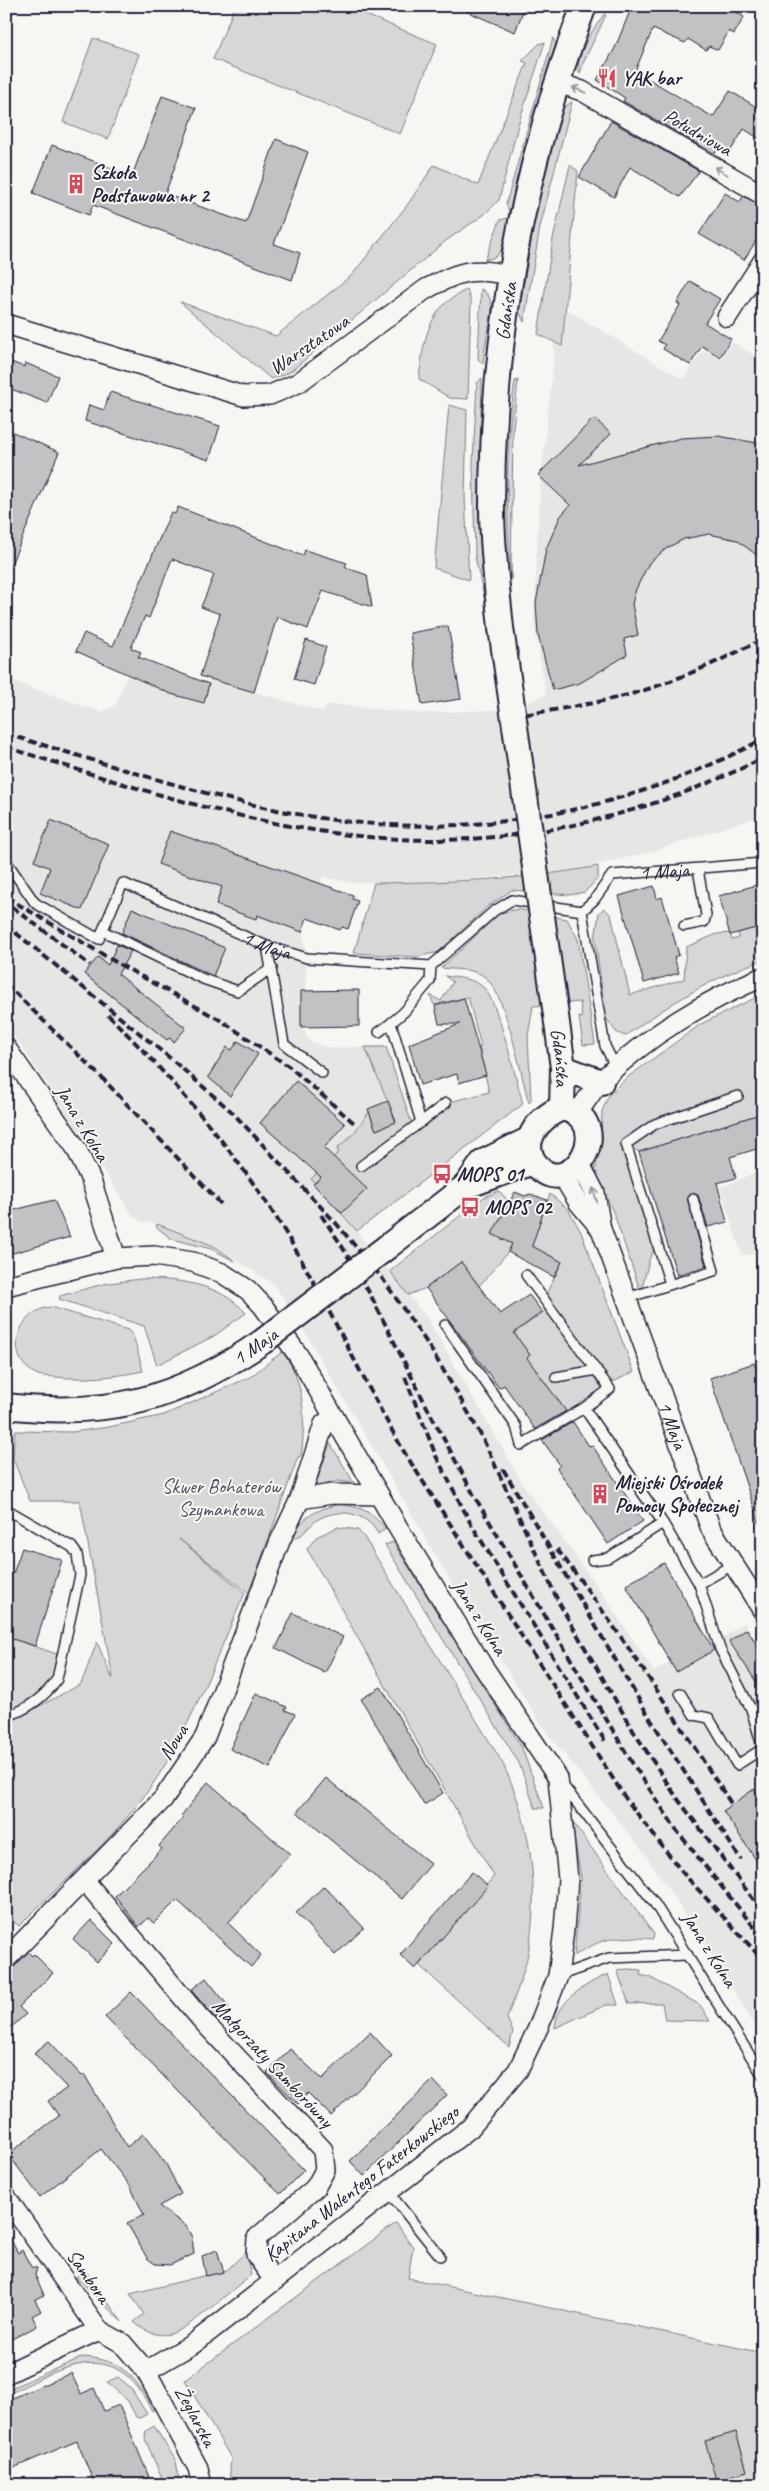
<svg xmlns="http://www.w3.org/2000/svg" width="769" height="2491" viewBox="0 0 769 2491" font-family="Caveat,sans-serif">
<rect width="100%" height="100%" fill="#f6f6f2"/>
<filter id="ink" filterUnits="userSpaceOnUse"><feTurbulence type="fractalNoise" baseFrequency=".02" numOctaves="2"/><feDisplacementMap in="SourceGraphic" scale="10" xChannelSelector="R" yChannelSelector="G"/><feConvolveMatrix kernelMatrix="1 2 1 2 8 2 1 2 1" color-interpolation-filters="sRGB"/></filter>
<g filter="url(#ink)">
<path fill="#e6e6e4" d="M567,310L683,379L703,350L720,359L733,342L763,361V815L654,851L574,870L433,882L351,883L323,877L302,932L307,958L305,991L301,992V1027L310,1042L330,1048L365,1047L386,1102L388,1101L396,1122L376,1130L369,1113L354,1133L338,1149L340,1152L311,1179L342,1213L428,1319L523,1484L601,1591L654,1672L670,1662L672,1664L706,1649L744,1623L763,1651V2039L710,1952L645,1854L545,1730L456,1590L290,1307L272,1283L214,1246L158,1224L141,1222L133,1216L20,1044L6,1027V679L101,712L115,706L128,674L172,694L203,703L210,679L324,712L327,704L420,713L515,709L546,694L534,623L538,525L541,476L554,356L553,317Z
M763,1169V1254L742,1255L720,1188Z"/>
<path fill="#d7d7d7" stroke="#7c7c89" d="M235,6H344L437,44L400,134L213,59Z
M604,14L606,15L584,61L580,74C573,54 594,30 604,14Z
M93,38L139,54L108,139L63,122Z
M553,38L556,45L555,50C540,94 526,138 516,183C511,203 510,242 496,257L485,260L500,220L508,218L509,211L506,204Z
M545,42L518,125L499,200L485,214L447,240L290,372L271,379L180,302L276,336L352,275L408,204L434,165L478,185L527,63L522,61L539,44Z
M572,102L540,227L524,322L519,311L537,206L562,108Z
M570,165L578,171L562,346L538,334L553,239Z
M467,289L471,301L468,399L450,398L419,379C422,353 425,321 447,302C453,297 461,293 467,289Z
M481,289C499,300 490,320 487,336C485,345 484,355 483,364L478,359Z
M482,378L479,500L485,601L475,557L473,462L477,383Z
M518,380L513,428L511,579C506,513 505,447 515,381Z
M449,405L467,410L465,498L469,580L434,568Z
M598,866V878L585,892L569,895L512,890L487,907L439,952L416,957L354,953L374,883C447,882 526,880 598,866Z
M604,908L611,915L630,995L684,979L686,947L717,934L730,933L732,940L739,938L738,933L763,926V960C710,978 670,1004 625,1036L616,1032L606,1018L595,939L599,913Z
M518,909L567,919L578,939L595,1044L583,1045L579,1017L582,1018L580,1002L533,1006L528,1036L531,1100L529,1103C521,1076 506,994 486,978C476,968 454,970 441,968L500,913Z
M445,976C458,978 475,978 485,989C499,1006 516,1079 523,1104L357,1231L311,1179L339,1152L337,1149L354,1133L369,1112L376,1130L396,1122L365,1047H386L413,1127L446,1103L489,1092L479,1047L481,1046L468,997L434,1005L430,995L441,1001L453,982Z
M763,994V1113L639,1152L627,1145L657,1242L649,1260L641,1293L614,1214L595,1171L601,1142L602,1111L609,1095L625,1079L701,1024Z
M499,1191L520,1213L539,1224L550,1194L568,1209L581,1232L634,1372L607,1385L610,1389L565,1419L553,1404L535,1369L522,1362L530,1355L511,1329L524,1326L550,1307L544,1298L562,1262L525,1243L517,1234L508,1252L479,1286L461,1262L426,1288L408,1295L390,1271L484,1197Z
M157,1224L214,1246L235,1261L211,1249L172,1239L156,1227Z
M140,1279C177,1279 220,1283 246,1313L214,1336L157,1365L144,1326L59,1299L60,1296L103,1284Z
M51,1307L128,1330L133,1335L143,1371C113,1377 86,1380 55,1377C49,1376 41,1377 36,1374C3,1358 17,1310 51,1307Z
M282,1352C305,1379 306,1423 301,1456L298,1457L249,1593L179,1539L245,1593C215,1659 190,1732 148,1791C112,1841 62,1882 19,1926L6,1916V1724L81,1684L97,1642L112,1678H113L80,1501H30L13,1459L15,1431L72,1432L109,1427L164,1415L250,1377Z
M330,1443L354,1483L337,1481L315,1488Z
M339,1504C364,1508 369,1510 386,1529L378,1534C367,1512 338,1507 317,1520C309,1525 303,1538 293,1538C300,1516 319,1509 339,1504Z
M338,1527L358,1530L364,1537L502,1762C529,1818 539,1879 530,1941C527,1967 516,1993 507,2018L513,2032L509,2047L419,1965L494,1876L307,1549L316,1537Z
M393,1542L521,1746L544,1808H535L519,1763L385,1545Z
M11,1638L62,1656L50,1690L6,1716V1654L9,1653Z
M574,1824L654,1934L653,1939C617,1936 605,1936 574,1956L581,1878L573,1831Z
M627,1969L641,1970L640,1975L649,1977L700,2005L710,2021L665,2020L662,2003L629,2004L617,1970Z
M608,1974L618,2005H606L555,2028C556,2001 586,1984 608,1974Z
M396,2223L413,2247L408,2278L763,2353V2485H229L231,2458L185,2380Z
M246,2252L251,2275C232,2289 190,2329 170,2334C157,2337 144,2331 134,2322L144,2314L130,2294L227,2270Z
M85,2270L122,2322L76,2277Z
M83,2357C123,2359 136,2378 154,2410L152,2411C145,2399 138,2385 127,2376C91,2345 42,2379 6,2395V2390Z
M118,2377L130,2387L147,2414L140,2418L136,2417L128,2401L107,2382Z
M154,2426L176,2461L180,2485H165L145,2439L146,2431Z"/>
<path fill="#c2c2c4" stroke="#22223b" d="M454,6H525L515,32Z
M632,6H726L744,17L734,34L729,31L718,50L709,46L706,50L688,39L685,43L653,29L635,71L713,117L730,91L763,111V141L744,129L728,155L718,149L715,153L711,152L623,101L625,98L597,80L615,48Z
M162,96L196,108L165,194L246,223L276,139L308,152L274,244L300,253L292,280L93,205L89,215L33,193L52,145L132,176Z
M611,121L699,171L680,197L630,167L614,197L579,177Z
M725,193L740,202L743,196L763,206V230L744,260L699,234Z
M690,281L720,299L705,323L731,339L720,357L702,346L690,365L663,349L665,345L658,341L680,305L677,303Z
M6,360L24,367L25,363L58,376L47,403L6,387Z
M110,392L220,426L209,460L85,421L89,405L104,410Z
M594,418L611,434L579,465L681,438L718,436L763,444V560L737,540L709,534L684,539L667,548L649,563L636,589L632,604L638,635L624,639L627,655L580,683L553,690L538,635L536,603L546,549L560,517L570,505L538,475Z
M6,429L59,452L6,576Z
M178,507L303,556L305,550L347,563L345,566L350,569L367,575L372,607L323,591L308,629L277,617L254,692L200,676L220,614L201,607L214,575L172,559L149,618L145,616L131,648L141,652L138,657L209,684L204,703L171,694L76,651L84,633L113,646L171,512L175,514Z
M448,626L461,699L422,705L410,633Z
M306,640L326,647L314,685L294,679Z
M51,820L109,844L82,910L40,893L50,868L34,861Z
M170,831L353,895L352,899L358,901L348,929L342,927L340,930L307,918L302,932L257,915L256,919L216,905L222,887L158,864Z
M763,883V926L730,935L719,896Z
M654,886L657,899L662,897L679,955L674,957L679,973L644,983L619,896Z
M132,908L225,948L213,976L122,933Z
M117,945L131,951L118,974L186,1028L174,1042L169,1038L167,1040L84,974L98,957L108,965Z
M359,990V1026L301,1027V991Z
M464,998L486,1075L459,1083L457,1074L420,1085L409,1044L460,1024H439L435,1006Z
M238,1041L258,1054L230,1096L208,1077L227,1047L232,1050Z
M296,1081L345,1124L324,1148L367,1189L342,1213L313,1184L321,1177L260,1123Z
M388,1101L396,1122L376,1130L368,1109Z
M763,1113V1147L730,1157L736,1178L717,1183L727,1222L708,1227L698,1195L692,1193L687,1197L706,1266L677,1275L639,1152Z
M515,1192L525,1196L530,1194L547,1200L532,1246L562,1262L554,1277L508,1252L512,1244L492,1234Z
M54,1200L70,1237L6,1255V1212Z
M461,1262L500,1314L529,1295L542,1312L514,1333L530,1355L527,1358L566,1411L535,1429L504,1385L499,1388L426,1288Z
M754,1363L763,1389V1525H760L710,1378Z
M573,1422L589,1446L592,1445L643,1521L608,1544L557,1468L560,1465L542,1440Z
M22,1548L62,1560L35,1646L6,1637V1572L13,1574Z
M664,1563L714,1650L676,1672L626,1585Z
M293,1613L343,1637L325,1673L276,1648Z
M747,1629L763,1654V1692L729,1641Z
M381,1687L443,1793L424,1805L361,1699Z
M256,1693L287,1707L285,1710L295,1714L270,1768L230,1749Z
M326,1778L431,1864L402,1899L297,1812Z
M208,1782L290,1854L228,1923L261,1955L251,1967L177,1900L154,1923L148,1918L139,1927L115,1896L162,1849L159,1846L183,1818L181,1816Z
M754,1789L763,1802V1870L723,1811Z
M472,1872L488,1886L415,1969L400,1955Z
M324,1886L364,1928L335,1955L296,1913Z
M91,1920L115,1944L97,1962L73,1939Z
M28,1952L32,1956L34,1954L53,1973L19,2007L26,2014L6,2032V1970L14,1967Z
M206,1978L229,2007L216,2019L191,1990Z
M131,1992L304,2170L280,2194L105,2017Z
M370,2032L392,2056L331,2116L308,2093L298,2104L267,2073L290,2049L322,2079Z
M49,2041L82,2076L84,2074L127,2147L143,2134L166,2164L181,2194L159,2206L186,2226L192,2237L194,2254L170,2265L155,2264L147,2258L127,2223L144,2215L130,2186L101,2149L40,2197L8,2154L59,2116L48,2101L67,2088L34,2053Z
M433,2080L447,2095L364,2176L350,2161Z
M6,2231L18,2253L22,2250L31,2267L37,2268L35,2275L44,2295L35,2300L41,2311L32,2316L37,2326L6,2342V2305L13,2301L6,2288Z
M217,2250L224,2272L206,2276L202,2256Z
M71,2373L81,2394L94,2388L104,2411L119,2405L149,2477L146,2478L149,2485H95L77,2441L6,2471V2401Z
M736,2432L747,2471L716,2480L705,2441Z"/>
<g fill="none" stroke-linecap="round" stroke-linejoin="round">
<defs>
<g id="service">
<path id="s1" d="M6,861L35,903L99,939L123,883L267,946L307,958L431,966L494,911L512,900L582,911"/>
<path d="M684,926L704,922L706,915L698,869"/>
<path d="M103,931L203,979L238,991L272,968"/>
<path d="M267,946L284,1044L322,1073"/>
<path d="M379,1032L391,1023"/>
<path id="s2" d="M616,1068L605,1046L582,911L594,900L612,875L763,863"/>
<path d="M421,1122L446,1103"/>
<path d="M361,1166L421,1122L391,1023L404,1012L430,981L431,966"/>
<path d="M526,1275L610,1389L584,1408"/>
<path d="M670,1284L626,1144L655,1124L738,1096"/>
<path d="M627,1298L714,1271L693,1199"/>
<path d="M445,1325L516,1426L521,1445L584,1408L663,1523L699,1584L734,1564"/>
<path d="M556,1377L597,1370"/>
<path d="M6,1426L7,1407"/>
<path d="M6,1509L72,1547L77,1554L80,1575L57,1679C47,1695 26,1711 6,1716"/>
<path d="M592,1560L608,1558L663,1523"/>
<path d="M699,1584L720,1649L751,1709L763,1749"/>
<path d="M680,1693L694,1715L709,1718L737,1765L762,1749"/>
<path d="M562,1784L655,1904L763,2076"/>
<path d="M558,1976L609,1958L688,1955"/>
<path d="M388,2191L440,2256"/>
</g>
<g id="minor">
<path d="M556,82L582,91L763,195"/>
<path d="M727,317L763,261"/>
<path d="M6,324L243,396L270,395L298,383L426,289C460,271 472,267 510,275"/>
<path d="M6,1048L76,1148L91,1180L116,1258"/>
<path d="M577,1114C585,1103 592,1090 602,1080C646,1037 706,1000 763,977"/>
<path id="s3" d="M580,1164L595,1193L601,1229L711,1529L763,1611"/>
<path d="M562,1175L579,1203L600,1228"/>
<path d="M6,1286L116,1258L154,1256L193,1262L222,1273L248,1290L263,1306L298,1355L400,1531L482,1665L558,1778L568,1879L564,1930L558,1976L538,2028L518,2070L470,2128L193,2344L146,2371"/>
<path d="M300,1499L332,1494L379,1495"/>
<path d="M85,1881L200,2018L323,2150L325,2170L315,2188L257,2238L256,2255L274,2280"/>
<path d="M6,1959L163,1799L205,1737L280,1541L300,1499L324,1424L334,1417"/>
<path d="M6,2197L99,2330L122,2343L146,2371L198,2468L202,2485"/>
<path d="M6,2374L99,2330"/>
</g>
<g id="tertiary">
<path id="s4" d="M501,628C497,587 492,547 492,507C492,337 523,165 584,6"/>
<path id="s5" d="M555,1008L563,1068L562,1108"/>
<path d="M563,1068L601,1082"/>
<path d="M562,1108C619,1120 572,1202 538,1167C516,1144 538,1118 562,1108Z"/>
<path d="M466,1186L533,1162"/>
<path d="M387,1247L466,1186L483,1162L530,1139"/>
<path d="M6,1406C109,1418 177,1400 262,1342"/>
</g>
</defs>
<use href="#service" stroke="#22223b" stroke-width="12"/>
<use href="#minor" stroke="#22223b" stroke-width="22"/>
<use href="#tertiary" stroke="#22223b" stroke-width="28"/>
<use href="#service" stroke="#f6f6f2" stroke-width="9"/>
<use href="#minor" stroke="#f6f6f2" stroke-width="19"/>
<use href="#tertiary" stroke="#f6f6f2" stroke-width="24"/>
<path stroke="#22223b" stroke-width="4" stroke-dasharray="8 4" stroke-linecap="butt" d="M502,718C547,711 592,705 635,693C679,680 722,660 763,639
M6,734C99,761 191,793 287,812C449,845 617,818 763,739
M6,747C133,787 265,833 399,839C525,846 651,814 763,758
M6,897L119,964L222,1021L291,1068L354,1123
M12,907L90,965
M6,925L170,1058L231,1111L335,1222L382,1278L427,1343L460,1398L482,1437L559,1603L634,1732L677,1798L763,1912
M6,984L105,1081L221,1204
M108,1015C172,1078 231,1146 279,1222C325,1297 361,1378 406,1455L626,1799L682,1872L763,1960
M321,1215L340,1243L370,1294L430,1413L476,1499L631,1761L677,1831L758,1932
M405,1377L436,1456L471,1524L605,1741
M503,1469L651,1720L741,1860
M557,1549C620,1631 675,1718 732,1805"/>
<defs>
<path id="tertiary-bridge" d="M501,628L555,1008
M262,1342L387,1247"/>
</defs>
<use href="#tertiary-bridge" stroke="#22223b" stroke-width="28" stroke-linecap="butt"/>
<use href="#tertiary-bridge" stroke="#f6f6f2" stroke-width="24"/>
</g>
<defs><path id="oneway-shaft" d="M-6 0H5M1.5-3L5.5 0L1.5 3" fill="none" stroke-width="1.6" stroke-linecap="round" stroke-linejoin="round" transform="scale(1.25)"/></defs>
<g stroke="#9797a0">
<use href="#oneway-shaft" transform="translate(579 90) rotate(-157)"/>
<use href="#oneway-shaft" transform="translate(721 171) rotate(-150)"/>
<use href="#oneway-shaft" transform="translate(595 1195) rotate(-106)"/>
</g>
</g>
<defs>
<symbol id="restaurant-bare" viewBox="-9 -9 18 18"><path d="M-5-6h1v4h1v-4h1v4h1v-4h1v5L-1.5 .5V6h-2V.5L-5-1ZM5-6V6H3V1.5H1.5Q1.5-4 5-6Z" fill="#d1495b" stroke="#f6f6f2" stroke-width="2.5" paint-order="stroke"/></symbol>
<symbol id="building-bare" viewBox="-9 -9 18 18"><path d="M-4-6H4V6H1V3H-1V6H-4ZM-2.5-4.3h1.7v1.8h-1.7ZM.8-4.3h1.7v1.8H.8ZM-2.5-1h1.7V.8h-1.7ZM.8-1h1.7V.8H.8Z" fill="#d1495b" stroke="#f6f6f2" stroke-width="2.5" paint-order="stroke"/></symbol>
<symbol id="bus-bare" viewBox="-9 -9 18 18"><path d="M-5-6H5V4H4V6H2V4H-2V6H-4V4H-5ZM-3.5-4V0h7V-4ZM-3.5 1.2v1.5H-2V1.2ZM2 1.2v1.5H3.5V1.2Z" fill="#d1495b" stroke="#f6f6f2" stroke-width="2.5" paint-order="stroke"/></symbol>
</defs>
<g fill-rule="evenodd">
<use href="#restaurant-bare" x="593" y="64" width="28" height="28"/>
<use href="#building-bare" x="62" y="170" width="28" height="28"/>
<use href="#bus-bare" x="428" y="1160" width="28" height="28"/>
<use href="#bus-bare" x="456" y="1193" width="28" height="28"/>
<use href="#building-bare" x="586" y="1480" width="28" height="28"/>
</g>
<g text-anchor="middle" stroke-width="4" stroke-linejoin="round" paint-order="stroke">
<g font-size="20" font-weight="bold" fill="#22223b" stroke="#f6f6f2" text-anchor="start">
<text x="622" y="85">YAK bar</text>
<text x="91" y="179">Szkoła<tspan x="91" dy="23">Podstawowa nr 2</tspan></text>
<text x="457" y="1181">MOPS 01</text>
<text x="485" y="1214">MOPS 02</text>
<text x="615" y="1489">Miejski Ośrodek<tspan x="615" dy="23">Pomocy Społecznej</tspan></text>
</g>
<g font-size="20" fill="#22223b" stroke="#f6f6f2">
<text transform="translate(698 132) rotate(30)" y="7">Południowa</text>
<text dy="7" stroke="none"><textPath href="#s4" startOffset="318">Gdańska</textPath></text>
<text transform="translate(309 344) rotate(-34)" y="7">Warsztatowa</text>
<text dy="7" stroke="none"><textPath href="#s2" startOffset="261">1 Maja</textPath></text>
<text dy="7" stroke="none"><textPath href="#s1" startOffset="342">1 Maja</textPath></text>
<text dy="7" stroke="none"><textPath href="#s5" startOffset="50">Gdańska</textPath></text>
<text transform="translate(83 1123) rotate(59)" y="7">Jana z Kolna</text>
<text transform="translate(255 1346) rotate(-35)" y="7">1 Maja</text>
<text dy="7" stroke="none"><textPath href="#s3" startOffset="278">1 Maja</textPath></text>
<text transform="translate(480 1617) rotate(58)" y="7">Jana z Kolna</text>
<text transform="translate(173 1742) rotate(-58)" y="7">Nowa</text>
<text transform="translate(710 1949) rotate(58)" y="7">Jana z Kolna</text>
<text transform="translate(273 2063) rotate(47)" y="7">Małgorzaty Samborówny</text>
<text transform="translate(361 2183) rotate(-38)" y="7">Kapitana Walentego Faterkowskiego</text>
<text transform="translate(89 2276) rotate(55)" y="7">Sambora</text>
<text transform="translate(196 2416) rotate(62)" y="7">Żeglarska</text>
</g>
<g font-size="20" fill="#4f4f62" stroke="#f6f6f2">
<text x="221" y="1493">Skwer Bohaterów<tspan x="221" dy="23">Szymankowa</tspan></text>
</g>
</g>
<rect width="769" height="2491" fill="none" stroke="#f6f6f2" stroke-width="25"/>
<rect x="12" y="12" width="744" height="2466" fill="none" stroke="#22223b" stroke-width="2" filter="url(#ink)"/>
</svg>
